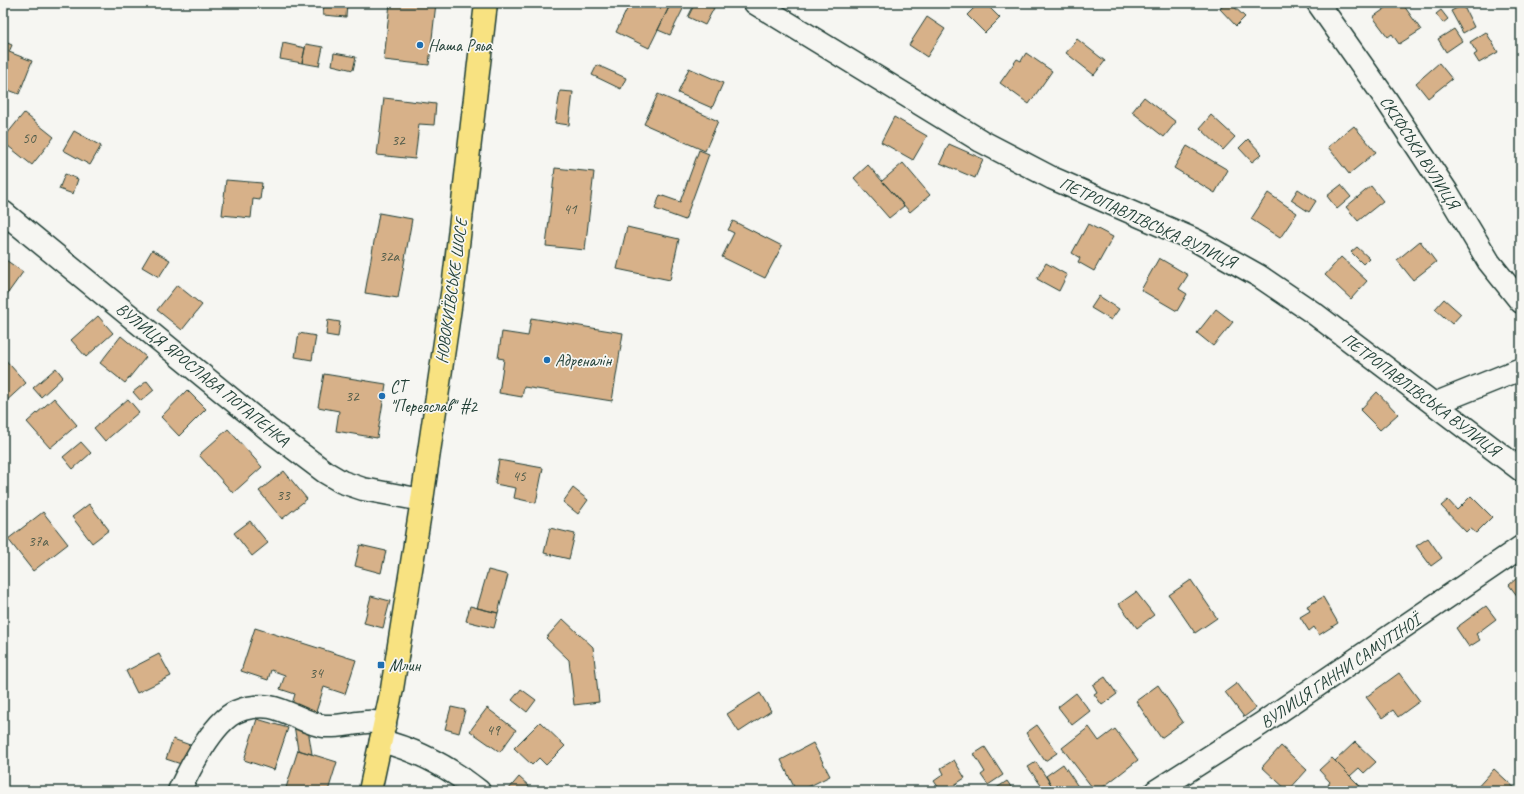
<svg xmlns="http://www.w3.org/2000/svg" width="1524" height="794" viewBox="0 0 1524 794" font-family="Caveat,sans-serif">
<rect width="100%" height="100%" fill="#f6f6f2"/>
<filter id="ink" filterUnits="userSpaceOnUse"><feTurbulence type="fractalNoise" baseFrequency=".025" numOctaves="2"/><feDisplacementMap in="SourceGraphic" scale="8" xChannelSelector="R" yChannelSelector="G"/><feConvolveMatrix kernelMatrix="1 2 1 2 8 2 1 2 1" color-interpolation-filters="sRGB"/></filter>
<g filter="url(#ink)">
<path fill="#d7b189" stroke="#1f3d34" d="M324,3H347L346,17L323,15Z
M390,3H436L429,65L384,60Z
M630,3H671L649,48L616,32Z
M671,3H686L670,35L658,30Z
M695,3H704L714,8L705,25L688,17Z
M979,3H985L1000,18L985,33L967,15Z
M1226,3H1230L1245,17L1236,26L1220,9Z
M1393,3H1402L1421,30L1399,44L1392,34L1388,37L1373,17Z
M1463,5L1474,27L1463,33L1451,11Z
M1441,10L1448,19L1443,23L1436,14Z
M927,17L945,29L927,57L909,45Z
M1454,29L1462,41L1446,52L1438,39Z
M1486,32L1498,52L1479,63L1474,55L1477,53L1470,42Z
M1077,39L1105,61L1094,75L1066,53Z
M3,41L12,45L9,52L32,61L19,94L3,88Z
M283,43L305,48L302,63L280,59Z
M306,44L323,47L319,66L302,63Z
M334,53L356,57L353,70L332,65Z
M1026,53L1052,71L1029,104L1000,83L1017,59L1021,61Z
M1439,63L1452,79L1428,98L1416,83Z
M597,65L626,78L621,89L592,75Z
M689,68L723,83L712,108L678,93Z
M560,91L573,92L569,125L555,123Z
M658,94L718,121L705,151L644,124Z
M1144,97L1176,122L1164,137L1132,112Z
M384,98L436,104L434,125L419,124L415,159L377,155Z
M24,113L54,137L32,165L3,142V139Z
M1211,115L1235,137L1223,150L1200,128Z
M894,117L927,136L913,160L881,142Z
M1354,126L1376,152L1349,174L1328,147Z
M74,131L101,146L90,165L63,150Z
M1248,139L1262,154L1252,162L1239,148Z
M949,144L983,159L975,178L940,163Z
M1187,146L1228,170L1215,193L1174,168Z
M699,150L709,154L685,220L655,209L660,195L680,202Z
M903,163L930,195L910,212L882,181Z
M868,165L904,206L889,218L854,178Z
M555,168L594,172L585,250L546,246Z
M65,174L78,179L73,194L59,189Z
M226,180L262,183L260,200L253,199L251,218L222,215Z
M1341,185L1351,197L1337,209L1327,196Z
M1371,186L1383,201L1358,221L1346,207Z
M1298,189L1316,201L1309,212L1291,200Z
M1268,193L1297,213L1280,238L1251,219Z
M379,213L412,219L398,298L365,293Z
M733,221L782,246L765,278L722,257L734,233L728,230Z
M1088,224L1113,237L1094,271L1078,262L1080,258L1072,253Z
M627,227L679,239L670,280L617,269Z
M1420,241L1436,262L1413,280L1397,260Z
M1357,247L1369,258L1363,264L1351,252Z
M152,250L170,260L159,277L142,267Z
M1341,257L1367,281L1351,299L1325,275Z
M3,258L23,272L3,300Z
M1159,258L1188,275L1179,289L1187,294L1177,311L1141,290Z
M1046,263L1067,275L1059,291L1037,279Z
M177,285L202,305L182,330L157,310Z
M1099,296L1119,309L1111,320L1091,308Z
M1444,299L1461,314L1452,324L1435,309Z
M1216,309L1233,322L1213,346L1197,333Z
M98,316L113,333L86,357L71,340Z
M531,318L623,333L612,401L524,387L522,397L499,393L504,359L498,358L502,332L528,336Z
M328,320L340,322L338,337L326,335Z
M299,333L316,336L312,360L295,357Z
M121,336L146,357L125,383L100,363Z
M3,357L26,383L3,404Z
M56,368L63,377L41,397L33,388Z
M324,374L386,384L377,438L336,431L339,411L318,407Z
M147,381L154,390L141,401L133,392Z
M187,390L206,409L179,436L161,417Z
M1377,392L1398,414L1380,430L1360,410Z
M54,398L77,425L50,448L27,422Z
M128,399L139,412L105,441L94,428Z
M228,429L262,467L233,493L199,455Z
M81,442L91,453L73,469L63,457Z
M499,460L543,468L536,503L514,498L516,488L495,484Z
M284,471L307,499L282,519L259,491Z
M573,488L588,500L578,514L563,502Z
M1471,496L1492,517L1476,533L1470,528L1466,532L1441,506L1448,500L1457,510Z
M89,504L109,530L92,543L72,517Z
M43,512L68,544L33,571L8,539Z
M250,521L268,543L252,556L234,533Z
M550,528L575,534L569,559L544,553Z
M1428,538L1442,558L1431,566L1416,546Z
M360,545L386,551L381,573L355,566Z
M488,570L508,575L498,613L477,608Z
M1517,578L1520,582L1521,581V601L1509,585Z
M1191,580L1217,618L1195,633L1169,595Z
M1136,592L1154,615L1137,628L1119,604Z
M371,596L390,601L383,628L364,623Z
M1323,597L1338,623L1319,635L1314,627L1309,631L1300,617L1310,611L1307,606Z
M470,606L498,613L494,628L466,621Z
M1486,606L1496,619L1476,634L1480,640L1469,647L1456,628Z
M563,619L593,647L599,702L574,705L569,660L546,638Z
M255,628L356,660L345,694L324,687L314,718L290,711L295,694L280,689L285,675L271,670L268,680L241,671Z
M159,654L171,676L137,693L126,671Z
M1399,673L1420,701L1398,717L1393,710L1382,718L1366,697Z
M1105,677L1117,694L1102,705L1094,694L1097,692L1093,685Z
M1237,683L1256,708L1244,717L1225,692Z
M1158,685L1183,722L1161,738L1136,701Z
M521,689L536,700L527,712L512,700Z
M760,693L771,711L739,732L727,714Z
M1076,693L1090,711L1072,725L1058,707Z
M451,707L465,710L459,733L445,729Z
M487,708L516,730L500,752L470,731Z
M257,719L288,728L274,770L244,760Z
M293,719L307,723L312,754L298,750Z
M540,722L565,746L546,765L539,758L532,765L514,748Z
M1037,725L1057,753L1045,761L1026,733Z
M1089,727L1099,741L1115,729L1138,760L1098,791H1095L1062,748Z
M173,739L190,745L184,765L166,759Z
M1355,742L1376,762L1364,773L1359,768L1350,776L1335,761Z
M813,743L830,776L800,791H796L781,760Z
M1281,746L1307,770L1288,791L1262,767Z
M985,747L1003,775L988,785L981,775L985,772L974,754Z
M298,750L337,762L328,791H285Z
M1332,758L1362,788L1359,791H1334L1328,785L1330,782L1319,770Z
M954,760L965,778L945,791H941L934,781L944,774L941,768Z
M1036,762L1052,786L1045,791L1028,767Z
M1063,764L1081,791H1056L1052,786L1046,776Z
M1494,769L1518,791H1474Z
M519,777L529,786L525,791H509L508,790Z
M1007,781L1014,791H992Z"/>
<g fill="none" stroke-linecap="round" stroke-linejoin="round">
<defs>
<path id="minor" d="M755,3L981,141L1052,178L1195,240L1259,276L1315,314L1521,470
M1318,3L1385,98L1447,192L1489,262L1521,302
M3,212L268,429L325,472L342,482L363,489L422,500
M1434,404L1521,369
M381,741C417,750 450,768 479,791
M179,791C190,768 209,731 229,716C240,708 257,705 270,707C288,710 306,724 324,726C339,727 352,723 367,722C372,721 379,723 385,724
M1156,791L1261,724L1521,547"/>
<path id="major" d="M370,791L392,689L422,500L454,280L486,3"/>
</defs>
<use href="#minor" stroke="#1f3d34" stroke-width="25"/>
<use href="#major" stroke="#1f3d34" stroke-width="25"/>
<use href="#minor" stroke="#f6f6f2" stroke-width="22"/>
<use href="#major" stroke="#f8e281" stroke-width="22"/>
</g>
</g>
<g fill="#1f6fb2" stroke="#f6f6f2" stroke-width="1.5">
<circle cx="420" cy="45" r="4"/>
<circle cx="547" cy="360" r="4"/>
<circle cx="382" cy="396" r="4"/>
<rect x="377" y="661" width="8" height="8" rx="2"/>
</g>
<g text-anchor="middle" stroke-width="3.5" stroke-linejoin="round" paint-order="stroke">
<g font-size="15" fill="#4d5a49">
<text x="29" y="143">50</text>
<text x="398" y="145">32</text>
<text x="570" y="214">41</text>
<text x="389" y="261">32а</text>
<text x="352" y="401">32</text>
<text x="519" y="481">45</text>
<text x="283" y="500">33</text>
<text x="38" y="546">37а</text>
<text x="316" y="678">34</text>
<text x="493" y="735">49</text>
</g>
<g font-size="17" fill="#1f3d34" stroke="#f6f6f2" text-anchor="start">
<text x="428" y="51">Наша Ряьа</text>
<text x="555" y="366">Адреналін</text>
<text x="390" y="392">СТ<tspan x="390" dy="20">"Переяслав" #2</tspan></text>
<text x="389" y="671">Млин</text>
</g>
<g font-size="17" fill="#1f3d34" stroke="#f6f6f2">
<text transform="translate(1420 152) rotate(57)" y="6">СКІФСЬКА ВУЛИЦЯ</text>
<text transform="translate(1148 222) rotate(25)" y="6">ПЕТРОПАВЛІВСЬКА ВУЛИЦЯ</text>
<text transform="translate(451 291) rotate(-82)" y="6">НОВОКИЇВСЬКЕ ШОСЕ</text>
<text transform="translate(203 374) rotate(39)" y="6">ВУЛИЦЯ ЯРОСЛАВА ПОТАПЕНКА</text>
<text transform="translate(1421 394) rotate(37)" y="6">ПЕТРОПАВЛІВСЬКА ВУЛИЦЯ</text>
<text transform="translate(1340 671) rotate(-34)" y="6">ВУЛИЦЯ ГАННИ САМУТІНОЇ</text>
</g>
</g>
<rect width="1524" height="794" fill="none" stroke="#f6f6f2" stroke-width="16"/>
<rect x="8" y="8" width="1508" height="778" fill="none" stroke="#1f3d34" stroke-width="1.5" filter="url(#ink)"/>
</svg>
